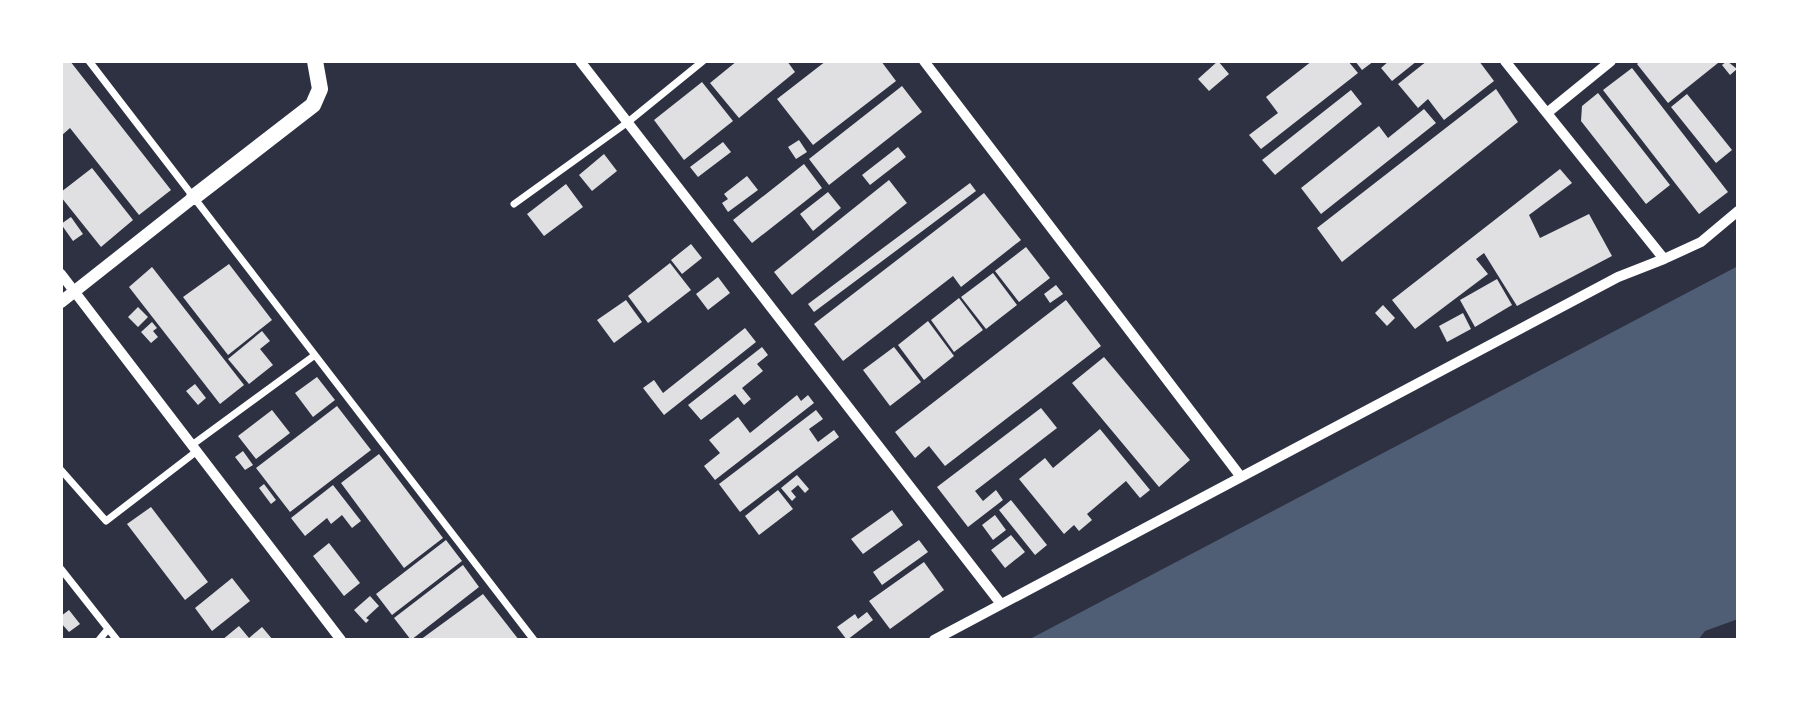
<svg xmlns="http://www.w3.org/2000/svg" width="1799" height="701" viewBox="0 0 1799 701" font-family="Figtree,sans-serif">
<rect width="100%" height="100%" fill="#2d3142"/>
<path fill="#4f5d75" d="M1738,266V619L1705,631L1698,640H1028Z"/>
<path fill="#e0e0e3" d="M61,61H70L171,190L139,215L70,128L61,136Z
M737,61H787L795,72L739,118L710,83Z
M826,61H881L896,81L813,145L777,99Z
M1218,61L1229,74L1209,91L1198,79Z
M1312,61H1348L1358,73L1261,149L1249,135L1278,113L1266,97Z
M1355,61H1374L1362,70Z
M1389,61H1417L1392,81L1381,68Z
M1427,61H1479L1494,81L1444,120L1428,99L1418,108L1398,84Z
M1640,61H1717L1718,63L1668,103L1637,64Z
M1727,61L1737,69L1730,75L1722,65Z
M1632,68L1728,192L1699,214L1603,90Z
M702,82L733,121L684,160L654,120Z
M902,86L922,112L829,185L809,159Z
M1496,89L1518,122L1342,262L1317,228Z
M1351,90L1362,104L1275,175L1262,160Z
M1598,93L1670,185L1646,204L1581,121L1582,106Z
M1687,94L1732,150L1716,163L1671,107Z
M1424,109L1436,123L1321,214L1301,188L1379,126L1388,138Z
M799,140L807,152L796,159L788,147Z
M723,142L731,152L698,177L690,167Z
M898,147L906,157L870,185L862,175Z
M604,154L617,171L592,191L579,175Z
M804,164L822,188L752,243L733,220Z
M92,168L133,220L101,247L61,197V192Z
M1560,169L1572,183L1529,215L1540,238L1589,214L1612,256L1517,306L1484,253L1476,259L1488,274L1415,329L1392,300Z
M747,176L758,190L728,212L722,203L728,199L724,194Z
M889,180L907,203L792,295L774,272Z
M970,183L976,191L814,312L808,304Z
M566,184L583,207L544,236L527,214Z
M828,192L841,208L813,231L800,214Z
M984,193L1021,240L961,287L953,276L843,361L814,324Z
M71,217L83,234L73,241L61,224Z
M691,244L702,258L682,274L671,260Z
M1026,247L1050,278L1019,302L995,271Z
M670,263L691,290L648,323L628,296Z
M229,264L272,320L228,355L183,297Z
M152,267L244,385L220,404L129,287Z
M993,273L1017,305L986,329L961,297Z
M718,277L730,293L708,310L696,294Z
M1497,279L1512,305L1475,327L1460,300Z
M1056,285L1063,294L1050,303L1044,294Z
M959,298L983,330L954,352L931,320Z
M626,300L642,322L614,343L597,320Z
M1066,300L1101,346L945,466L929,446L915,458L895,432Z
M1383,305L1395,318L1387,326L1375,313Z
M138,307L148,317L138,327L128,317Z
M1463,313L1471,329L1447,342L1439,326Z
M928,321L954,356L924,380L898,345Z
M152,322L157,328L153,331L158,337L151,343L141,332Z
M745,328L756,342L664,415L643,388L654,380L663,393Z
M262,331L270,341L260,349L273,365L249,384L228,359Z
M762,347L768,355L757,364L763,371L742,388L751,399L744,405L735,394L701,420L688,405Z
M894,347L921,382L890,406L863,370Z
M1104,357L1190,460L1159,487L1072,383Z
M317,377L335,400L313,417L295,393Z
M195,384L206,398L198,405L186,391Z
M797,395L801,401L808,395L814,403L715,480L704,466L720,453L709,440L738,417L750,433Z
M337,406L371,450L290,512L256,468Z
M1041,408L1057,428L975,491L983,501L996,490L1003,500L968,527L937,487Z
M272,410L290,433L256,459L238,436Z
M816,410L823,419L809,429L818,442L834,430L839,437L740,512L719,484Z
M1100,429L1150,490L1140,498L1126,481L1087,514L1092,520L1079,531L1074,525L1064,534L1019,479L1045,458L1053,468Z
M243,451L253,465L245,470L235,457Z
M379,454L443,538L404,568L341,483Z
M797,475L809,489L805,493L798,485L791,491L796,497L792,501L781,488Z
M264,484L276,500L271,504L259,488Z
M333,485L361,521L352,528L342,515L331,524L327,518L305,536L291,518Z
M778,490L793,509L759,535L745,516Z
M1011,500L1047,545L1035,555L999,510Z
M151,507L208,582L185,600L127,524Z
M892,510L903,525L863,554L851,539Z
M995,515L1006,530L993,540L982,525Z
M1011,535L1025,552L1005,568L991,550Z
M446,540L462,561L392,615L376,594Z
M919,540L928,552L882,585L873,572Z
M329,543L360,583L344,596L313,556Z
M924,562L944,590L890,629L869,601Z
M463,565L479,587L411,640L394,618Z
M232,578L250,601L212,631L195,608Z
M483,594L519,640H420Z
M370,596L379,606L366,618L369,620L366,623L354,610Z
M69,610L80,624L69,632L61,623V616Z
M867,612L873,620L847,640L837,627L855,614L858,619Z
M239,626L249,638L262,627L273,640H222Z"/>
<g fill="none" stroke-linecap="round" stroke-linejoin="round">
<path stroke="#fff" stroke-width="7" d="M89,61L534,640
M514,204L628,122L703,61
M192,445L315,355
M61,470L106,521L197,451
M61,569L117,640
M99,640L108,629"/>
<path stroke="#fff" stroke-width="10" d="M580,61L1001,604
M924,61L1241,477
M1547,113L1611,61
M1664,259L1701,242L1738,211
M61,274L341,640
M934,640L1618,277L1664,259L1505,61"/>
<path stroke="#fff" stroke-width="12" d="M61,302L194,197"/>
<path stroke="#fff" stroke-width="16" d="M194,197L313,105L320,89L315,61"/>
</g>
<rect width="1799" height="701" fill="none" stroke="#ffffff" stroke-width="126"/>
</svg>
